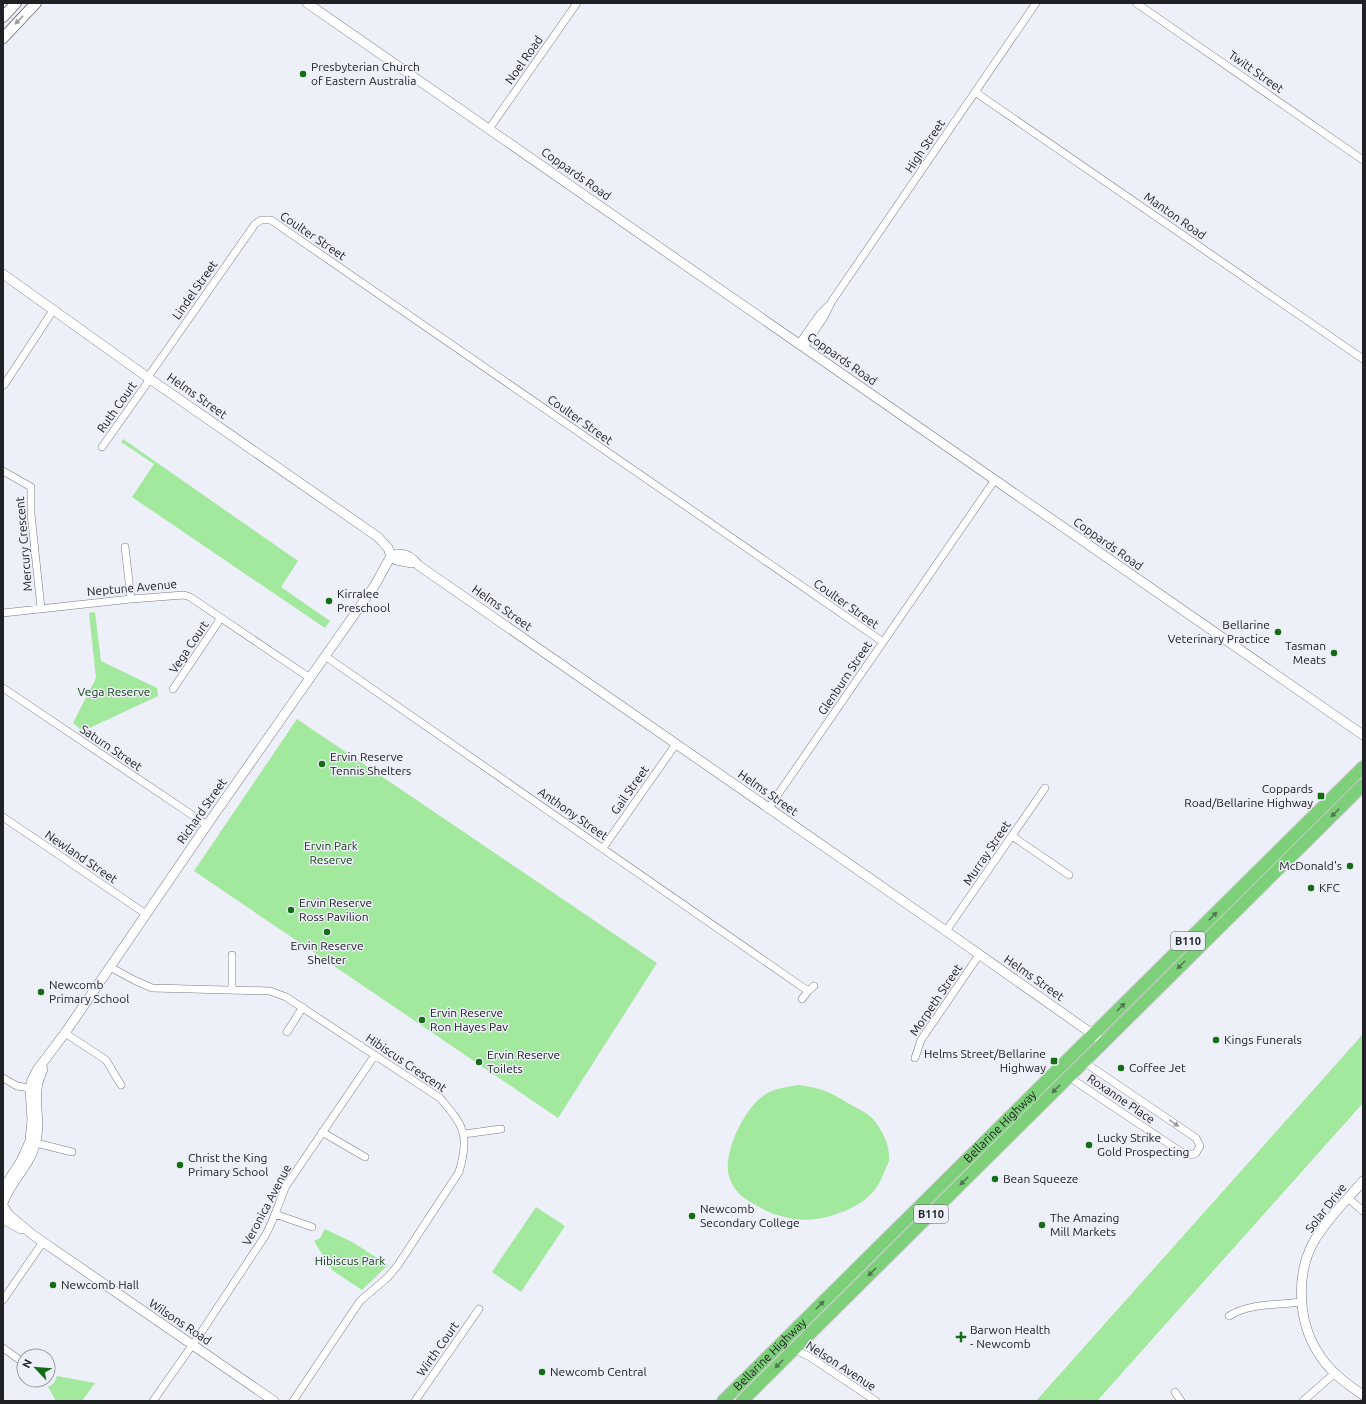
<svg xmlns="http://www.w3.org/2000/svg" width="1366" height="1404" viewBox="0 0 1366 1404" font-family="Ubuntu,sans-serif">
<rect width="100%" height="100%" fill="#edeff9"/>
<path fill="#a2e89d" d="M123,439L298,561L281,587L330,621L325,628L132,497L154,464L121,442Z
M95,612L101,661L157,688L158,696L83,731L73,723L96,678L89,613Z
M297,719L657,963L558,1118L194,871Z
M1363,1034V1103L1097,1401H1036Z
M798,1085C805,1086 813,1087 819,1089C828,1091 838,1097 846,1102C855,1107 868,1113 874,1120C882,1130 889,1144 889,1156C890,1161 887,1166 885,1170C880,1186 869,1199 855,1206C820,1224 788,1225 754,1204C741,1197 734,1191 729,1176C722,1153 746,1105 766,1094C776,1088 787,1087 798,1085Z
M536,1207L565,1226L521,1292L492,1272Z
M325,1229L354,1243L388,1265L362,1290L332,1270L314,1241L320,1238Z
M57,1376L95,1383L82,1401H56L48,1387L54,1383Z"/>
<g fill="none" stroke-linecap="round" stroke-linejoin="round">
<defs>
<path id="minor" d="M1136,3L1363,160
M975,92L1363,359
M489,129L577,3
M799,344L820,314L828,306
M804,347L824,317L832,301L1036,3
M148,377L255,224L261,220H271L883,642
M4,385L54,309
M102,447L150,379
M3,471L31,487V514L41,608
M125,547L131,599
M3,613L131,599L184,595L190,597L310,678
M325,656L808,991L802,999
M3,688L207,825
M173,689L221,618
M768,809L994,481
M3,817L146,914
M1012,836L1069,875
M603,848L676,744
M946,931L1045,788
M232,955V989
M110,967L134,980L152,988L270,991L286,997L440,1098C464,1126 470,1135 459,1172L398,1265L388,1277L360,1301L293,1401
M808,991L814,986
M287,1032L303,1007
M65,1033L106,1060L121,1085
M915,1058L921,1040L979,955
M1069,1077L1181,1152L1192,1155L1196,1153L1200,1146L1196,1138L1084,1062
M3,1078L17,1086L30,1088
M322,1132L365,1157
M464,1134L501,1129
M36,1143L72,1152
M1348,1198L1363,1211
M275,1214L312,1227
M3,1300L43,1242
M1229,1316C1250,1303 1278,1305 1302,1302
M3,1348L24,1363
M794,1349L810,1357L876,1401
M1175,1392L1181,1401
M153,1401L200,1334L265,1236C274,1220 279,1202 286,1186L375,1055
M415,1401L479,1309
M1303,1401L1335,1373"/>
<path id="tertiary" d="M307,3L1363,735
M3,274L150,379L378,537L388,548L391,556L396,560L412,563
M391,556C402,552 411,555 418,565L946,931L1098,1038
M1363,1181C1346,1201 1326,1220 1313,1243C1296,1275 1298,1320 1317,1351C1328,1370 1345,1383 1363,1395
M3,1189L21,1161L30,1141L32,1120L30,1090L32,1080L37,1070L65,1033L207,825L375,585L391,556
M3,1203C10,1182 29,1167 35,1145C41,1126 35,1108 37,1090C37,1083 40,1076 43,1069
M3,1206L9,1215L33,1235L274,1401
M3,1219L21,1229"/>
<path id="secondary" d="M3,17L16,3
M3,38L36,3"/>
<g id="trunk">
<path id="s1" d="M723,1401L1363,767"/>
<path d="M742,1401L1363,785"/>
</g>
</defs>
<use href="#minor" stroke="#797b84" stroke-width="8"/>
<use href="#tertiary" stroke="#797b84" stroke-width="10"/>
<use href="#secondary" stroke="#797b84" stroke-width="12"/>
<use href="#trunk" stroke="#cececf" stroke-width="14"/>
<use href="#minor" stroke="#fff" stroke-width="7"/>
<use href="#tertiary" stroke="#fff" stroke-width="9"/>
<use href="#secondary" stroke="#fff" stroke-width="10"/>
<use href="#trunk" stroke="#7ecf7a" stroke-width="12"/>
</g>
<defs><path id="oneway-solid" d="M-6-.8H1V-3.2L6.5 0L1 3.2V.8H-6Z"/></defs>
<g fill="#9b9b9c">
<use href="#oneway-solid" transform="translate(19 20) rotate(134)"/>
<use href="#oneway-solid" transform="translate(1174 1123) rotate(34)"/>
</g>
<g fill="#4f784f">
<use href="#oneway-solid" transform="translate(1335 813) rotate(135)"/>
<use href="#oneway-solid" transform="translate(1213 916) rotate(-45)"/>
<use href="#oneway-solid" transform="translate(1181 965) rotate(135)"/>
<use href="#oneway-solid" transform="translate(1121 1007) rotate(-45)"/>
<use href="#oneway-solid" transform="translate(1056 1089) rotate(135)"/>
<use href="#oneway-solid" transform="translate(964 1181) rotate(135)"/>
<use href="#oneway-solid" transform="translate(872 1272) rotate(135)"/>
<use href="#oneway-solid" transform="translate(820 1305) rotate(-45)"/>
<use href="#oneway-solid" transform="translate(779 1364) rotate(135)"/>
</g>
<g fill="#146c14" stroke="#edeff9" stroke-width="1.5">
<circle cx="303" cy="74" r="4"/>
<circle cx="329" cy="601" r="4"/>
<circle cx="1278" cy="632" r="4"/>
<circle cx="1334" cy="653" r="4"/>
<circle cx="322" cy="764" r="4"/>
<rect x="1317" y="792" width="8" height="8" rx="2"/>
<circle cx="1350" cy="866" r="4"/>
<circle cx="1311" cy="888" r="4"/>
<circle cx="291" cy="910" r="4"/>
<circle cx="327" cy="932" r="4"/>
<circle cx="41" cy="992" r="4"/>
<circle cx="422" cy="1020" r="4"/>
<circle cx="1216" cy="1040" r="4"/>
<rect x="1050" y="1057" width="8" height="8" rx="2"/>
<circle cx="479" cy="1062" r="4"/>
<circle cx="1121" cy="1068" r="4"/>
<circle cx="1089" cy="1145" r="4"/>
<circle cx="180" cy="1165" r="4"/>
<circle cx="995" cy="1179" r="4"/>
<circle cx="692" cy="1216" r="4"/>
<circle cx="1042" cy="1225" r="4"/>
<circle cx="53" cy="1285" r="4"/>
<path d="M959 1331h4v4h4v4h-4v4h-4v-4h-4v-4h4z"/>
<circle cx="542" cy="1372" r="4"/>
</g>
<g text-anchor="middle" stroke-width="3" stroke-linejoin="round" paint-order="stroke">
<g fill="#edeff9" stroke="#5e5f64" stroke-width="1">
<rect x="1171" y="932" width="34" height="18" rx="3"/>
<rect x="914" y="1205" width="34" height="18" rx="3"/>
</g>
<g font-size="11" font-weight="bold" fill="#202124">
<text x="1188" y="945">B110</text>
<text x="931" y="1218">B110</text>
</g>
<g font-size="12" fill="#202124" stroke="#edeff9">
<text transform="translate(524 60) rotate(-55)" y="4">Noel Road</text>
<text transform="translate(1256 72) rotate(35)" y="4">Twitt Street</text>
<text transform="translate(925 146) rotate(-56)" y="4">High Street</text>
<text transform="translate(576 174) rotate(35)" y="4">Coppards Road</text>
<text transform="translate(1175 216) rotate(35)" y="4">Manton Road</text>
<text transform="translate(313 236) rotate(34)" y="4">Coulter Street</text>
<text transform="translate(195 290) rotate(-55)" y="4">Lindel Street</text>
<text transform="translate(842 359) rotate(35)" y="4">Coppards Road</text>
<text transform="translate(197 396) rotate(35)" y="4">Helms Street</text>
<text transform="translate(117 407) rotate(-55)" y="4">Ruth Court</text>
<text transform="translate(580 420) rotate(35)" y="4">Coulter Street</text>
<text transform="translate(24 544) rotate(-95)" y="4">Mercury Crescent</text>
<text transform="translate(1108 544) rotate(35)" y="4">Coppards Road</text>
<text transform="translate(132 588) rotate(-5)" y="4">Neptune Avenue</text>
<text transform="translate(846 604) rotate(35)" y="4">Coulter Street</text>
<text transform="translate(502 608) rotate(35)" y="4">Helms Street</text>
<text transform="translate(189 647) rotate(-56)" y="4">Vega Court</text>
<text transform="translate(845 678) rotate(-56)" y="4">Glenburn Street</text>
<text transform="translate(111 748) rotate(34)" y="4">Saturn Street</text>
<text transform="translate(630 790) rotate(-55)" y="4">Gail Street</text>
<text transform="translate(768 793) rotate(35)" y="4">Helms Street</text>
<text transform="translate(202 811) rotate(-55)" y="4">Richard Street</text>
<text transform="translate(573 814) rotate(35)" y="4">Anthony Street</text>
<text transform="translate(987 853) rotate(-56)" y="4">Murray Street</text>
<text transform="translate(81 857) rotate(34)" y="4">Newland Street</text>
<text transform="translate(1034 978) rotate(35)" y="4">Helms Street</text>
<text transform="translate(936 1000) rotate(-56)" y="4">Morpeth Street</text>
<text transform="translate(406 1063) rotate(34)" y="4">Hibiscus Crescent</text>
<text transform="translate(1121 1099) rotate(34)" y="4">Roxanne Place</text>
<text dy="4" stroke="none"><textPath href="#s1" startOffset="390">Bellarine Highway</textPath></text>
<text transform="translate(267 1205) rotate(-62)" y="4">Veronica Avenue</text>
<text transform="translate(1326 1208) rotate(-52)" y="4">Solar Drive</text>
<text transform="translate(180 1322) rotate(34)" y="4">Wilsons Road</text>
<text transform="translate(438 1349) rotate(-55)" y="4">Wirth Court</text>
<text dy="4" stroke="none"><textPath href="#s1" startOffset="66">Bellarine Highway</textPath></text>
<text transform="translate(841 1366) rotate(33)" y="4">Nelson Avenue</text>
</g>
<g font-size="12" fill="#202124" stroke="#edeff9" text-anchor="start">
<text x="311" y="71">Presbyterian Church<tspan x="311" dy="14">of Eastern Australia</tspan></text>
<text x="337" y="598">Kirralee<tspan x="337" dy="14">Preschool</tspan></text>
<text x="1270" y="629" text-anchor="end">Bellarine<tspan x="1270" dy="14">Veterinary Practice</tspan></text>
<text x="1326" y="650" text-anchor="end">Tasman<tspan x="1326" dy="14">Meats</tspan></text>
<text x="330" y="761">Ervin Reserve<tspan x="330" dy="14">Tennis Shelters</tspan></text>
<text x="1313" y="793" text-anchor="end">Coppards<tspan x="1313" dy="14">Road/Bellarine Highway</tspan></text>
<text x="1342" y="870" text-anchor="end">McDonald's</text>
<text x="1319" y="892">KFC</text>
<text x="299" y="907">Ervin Reserve<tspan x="299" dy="14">Ross Pavilion</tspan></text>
<text x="327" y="950" text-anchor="middle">Ervin Reserve<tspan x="327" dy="14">Shelter</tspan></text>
<text x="49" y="989">Newcomb<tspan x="49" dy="14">Primary School</tspan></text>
<text x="430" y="1017">Ervin Reserve<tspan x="430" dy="14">Ron Hayes Pav</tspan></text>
<text x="1224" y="1044">Kings Funerals</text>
<text x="1046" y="1058" text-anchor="end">Helms Street/Bellarine<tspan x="1046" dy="14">Highway</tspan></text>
<text x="487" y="1059">Ervin Reserve<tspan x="487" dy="14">Toilets</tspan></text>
<text x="1129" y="1072">Coffee Jet</text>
<text x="1097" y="1142">Lucky Strike<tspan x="1097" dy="14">Gold Prospecting</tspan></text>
<text x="188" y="1162">Christ the King<tspan x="188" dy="14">Primary School</tspan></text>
<text x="1003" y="1183">Bean Squeeze</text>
<text x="700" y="1213">Newcomb<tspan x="700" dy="14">Secondary College</tspan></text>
<text x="1050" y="1222">The Amazing<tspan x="1050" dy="14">Mill Markets</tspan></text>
<text x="61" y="1289">Newcomb Hall</text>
<text x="970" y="1334">Barwon Health<tspan x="970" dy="14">- Newcomb</tspan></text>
<text x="550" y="1376">Newcomb Central</text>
</g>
<g font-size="12" fill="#0e3e0d" stroke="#edeff9">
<text x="114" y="696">Vega Reserve</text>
<text x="331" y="850">Ervin Park<tspan x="331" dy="14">Reserve</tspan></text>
<text x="350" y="1265">Hibiscus Park</text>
</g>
</g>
<rect width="1366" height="1404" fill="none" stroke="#202124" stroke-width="8"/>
<g transform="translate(36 1368) rotate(296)"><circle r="19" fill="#edeff9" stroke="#9b9da4"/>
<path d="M0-3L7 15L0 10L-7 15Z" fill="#146c14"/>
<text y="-6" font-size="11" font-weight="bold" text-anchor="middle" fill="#202124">N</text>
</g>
</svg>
